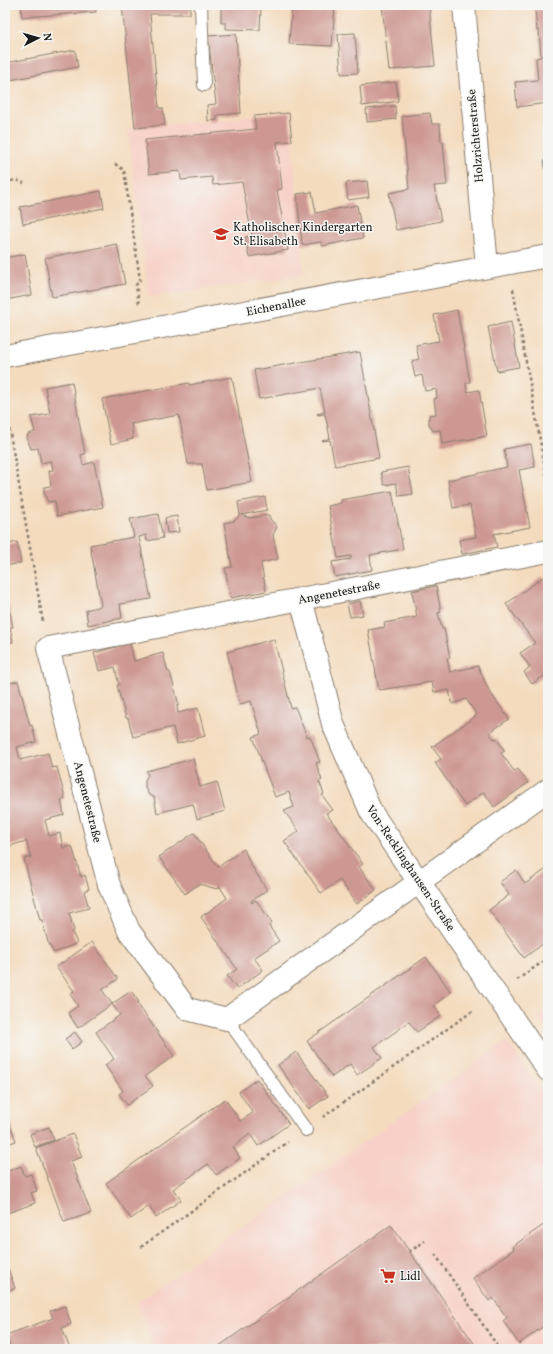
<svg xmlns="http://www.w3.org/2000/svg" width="553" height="1354" viewBox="0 0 553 1354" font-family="Vollkorn,serif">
<rect width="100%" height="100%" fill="#f6f6f2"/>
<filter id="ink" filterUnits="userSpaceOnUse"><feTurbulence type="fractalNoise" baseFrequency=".025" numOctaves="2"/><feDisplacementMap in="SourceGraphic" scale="8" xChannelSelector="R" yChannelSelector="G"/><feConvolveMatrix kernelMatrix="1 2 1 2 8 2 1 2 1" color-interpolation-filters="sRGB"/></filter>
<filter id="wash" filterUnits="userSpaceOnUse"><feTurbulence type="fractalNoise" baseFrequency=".012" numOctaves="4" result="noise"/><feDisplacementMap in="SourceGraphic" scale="16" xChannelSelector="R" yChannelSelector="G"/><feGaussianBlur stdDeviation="0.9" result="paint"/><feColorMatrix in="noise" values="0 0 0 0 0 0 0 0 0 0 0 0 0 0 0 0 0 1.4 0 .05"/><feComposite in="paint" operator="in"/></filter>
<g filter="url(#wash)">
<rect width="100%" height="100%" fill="#f4dbbe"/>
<path fill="#f7d1c7" d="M290,112L304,275L149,297L128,129Z
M548,1010V1031L538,1017Z
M507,1041L548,1101V1348L155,1349L137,1302Z"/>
<g id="blocks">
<path fill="#ce9892" d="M21,5H95L96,12L22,17Z
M122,5H190V14H150L159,108H163L165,125L135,128Z
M221,5H261L260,30L226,29V23H221Z
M292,5H335L332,46L289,44Z
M382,5H429L435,66L389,70Z
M548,9V103L517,107L515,82L538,80L536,58L541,57L539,30L537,31L535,10Z
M355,33L358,73L341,74L338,34Z
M236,34L241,113L217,115V120L208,121L207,105L216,104L208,36Z
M75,50L78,67L5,81V63Z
M396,82L398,101L362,106L360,86Z
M395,106L396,119L367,122L366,109Z
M289,113L292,141L277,142L282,189L277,190L288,250L249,257L245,237L252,236L242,182L213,185L212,177L181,180L180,171L149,174L145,140L256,129L254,116Z
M430,113L432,124H440L441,142H443L447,185L434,186L441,221L396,230L389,193L409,189L402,116Z
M548,160V180H547L544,161Z
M367,181L369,197L348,200L346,183Z
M101,191L104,208L23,224L20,207Z
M312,192L316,213L357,205L363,238L322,246L321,242L302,245L297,194Z
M117,244L125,284L52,297L45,258Z
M25,254L32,295L5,300V258Z
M457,310L470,382L466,383L467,392L479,390L487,436L442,444L440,430L433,431L429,424V415L436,414L434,399L437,398L436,389L425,391L422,375L415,377L412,363V361L419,359L416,345L439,341L434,315Z
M511,322L519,367L497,371L488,327Z
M360,352L379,458L335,466L330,440L322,441L330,438L325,414L318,415L317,414L325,412L320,388L259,399L254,370Z
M232,377L252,482L207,490L202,464H188L179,415L131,424L133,439L111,444L102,399L189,383V385Z
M72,382L85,454L81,455L83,465L94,462L103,507L57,516L55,501L48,502L44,493V487L51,486L49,471L53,470L51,461L41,463L38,448L31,449L27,438L28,434L35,432L31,417L50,414L45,387Z
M531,444L535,467L519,470L530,527L494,534L497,547L462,554L459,540L476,537L470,505L453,508L448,480L507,467L504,449Z
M408,467L413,494L399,496L396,483L384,485L381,472Z
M392,491L403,549L370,555L372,570L335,577L332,562L351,559V556L338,558L328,506L341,503V500Z
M265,497L267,510L241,515L250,518L269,515L270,519L277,527L273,535L278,559L261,563L266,591L231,598L225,568L232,567L224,523L234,521L240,515L238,502Z
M158,514L163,538L147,541L146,535L139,537L151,599L120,604L122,618L88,625L86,610L101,606L90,545L134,537L130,519Z
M177,516L179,532L167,533L165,518Z
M17,542L21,563L5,566V545Z
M543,577L548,584V673L532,684L524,672L530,667L520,653L535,643L506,604Z
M436,586L441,612L438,613L442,629H444L450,658H447L450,672L478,666L489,691L509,719L489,733L494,739L496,738L505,751L501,753L514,771L518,769L528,783L494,807L484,792L465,806L435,763L441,759L432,747L477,715L466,699L452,704L449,690L434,692L432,682L379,690L368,630L385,627L384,623L417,617L412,591Z
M5,589L13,627H10L13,642L5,644Z
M360,601L363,615L350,617L347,604Z
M274,639L291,708L295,707L307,737L310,736L320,762L316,763L322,780L319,781L324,794L322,795L333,810L326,813L363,864L359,867L376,890L357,904L340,880L321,893L284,841L299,831L284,811L294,807L289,792L275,797L253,737L261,734L251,701L240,704L227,652Z
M130,643L134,661L163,653L168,672H170L179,705H177L178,713L198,708L205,736L177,744L173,727L133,737L128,718H126L117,686L119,685L115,667L99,671L94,653Z
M18,681L30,726L32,725L36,742L17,747L20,760L48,753L52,768L57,767L65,798L61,800L64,815L45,820L49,836L60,833L63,848L72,846L81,877L85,875L89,889L84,891L89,908L69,913L74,931L72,932L77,943L54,953L48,942L42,920H40L24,859L31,857L26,841L7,847L5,840V797H8L5,784V684Z
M193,759L200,787L217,782L225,811L197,819L193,804L157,813L154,797L149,795L145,788V780L148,775L146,771Z
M194,833L218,867L244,849L251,865L267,890L251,901L252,903L256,900L272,923L269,926L279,941L254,958L263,970L237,989L227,976L237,969L201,917L227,898L220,887L217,889L199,884L185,894L159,857Z
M548,868V940L524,958L489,910L509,895L500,882L516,870L525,884Z
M92,942L118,979L102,990L112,1004L78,1028L68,1013L78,1006L70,994L74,991L56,967Z
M426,957L451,992L434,1005L441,1016L417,1032L409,1022L374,1047L382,1058L357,1075L350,1064L332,1077L307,1041Z
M131,991L139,1002L137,1003L174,1056L145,1076L153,1086L127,1105L119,1094L123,1091L105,1065L114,1059L96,1032L120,1015L112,1004Z
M75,1032L82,1042L72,1049L65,1039Z
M296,1052L328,1096L309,1109L278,1065Z
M257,1079L289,1124L258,1146L250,1134L233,1147L240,1158L216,1175L208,1164L173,1189L181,1200L156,1218L149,1206L131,1219L106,1183L225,1099L240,1121L253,1113L239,1092Z
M5,1111L16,1141L5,1145Z
M49,1127L54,1140L35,1147L30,1134Z
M73,1134L82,1157L71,1161L91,1213L64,1222L36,1148Z
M21,1166L25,1176L31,1174L37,1191L31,1193L35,1203L5,1214V1172Z
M548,1222V1323L519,1344L503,1321L507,1318L493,1298L489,1301L473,1278L514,1249L513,1246Z
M391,1225L478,1349H215Z
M5,1260L15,1288L5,1292Z
M65,1306L71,1324L62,1328L70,1349H11L6,1335L53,1318L50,1311Z"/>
</g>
</g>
<g filter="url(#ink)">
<use href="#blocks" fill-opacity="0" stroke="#887c6d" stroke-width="1"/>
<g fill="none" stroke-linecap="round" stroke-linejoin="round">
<defs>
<path id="service" d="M201,5L204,85
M227,1019L306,1130"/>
<path id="minor" d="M464,5L487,267
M5,356L548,256
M548,551L48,648L109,885L129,931L187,1009L227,1019L548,790
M301,599L333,724L371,812L548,1070"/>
</defs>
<use href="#service" stroke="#887c6d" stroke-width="14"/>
<use href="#minor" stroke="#887c6d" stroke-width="24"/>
<path stroke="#887c6d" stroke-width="2.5" stroke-dasharray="3 3" stroke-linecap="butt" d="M5,104L6,102
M115,164L124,170L140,280L136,285L139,304
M5,182L16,180L24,183
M5,189L9,205
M513,289L548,484
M5,405L43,622
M517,980L548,958
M323,1117L474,1010
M141,1247L288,1142
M409,1252L425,1241
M435,1254L496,1344L495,1349"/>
<use href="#service" stroke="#fff" stroke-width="12"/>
<use href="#minor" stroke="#fff" stroke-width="22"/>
</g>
</g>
<defs>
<symbol id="school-bare" viewBox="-9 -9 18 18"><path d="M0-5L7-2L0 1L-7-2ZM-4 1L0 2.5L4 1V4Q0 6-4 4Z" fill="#c8321e" stroke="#f6f6f2" stroke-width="2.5" paint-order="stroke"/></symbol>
<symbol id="supermarket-bare" viewBox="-9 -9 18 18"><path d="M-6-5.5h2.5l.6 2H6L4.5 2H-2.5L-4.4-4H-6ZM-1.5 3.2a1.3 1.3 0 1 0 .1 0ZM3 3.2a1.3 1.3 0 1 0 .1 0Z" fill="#c8321e" stroke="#f6f6f2" stroke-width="2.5" paint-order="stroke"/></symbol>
</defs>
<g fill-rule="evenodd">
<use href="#school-bare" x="210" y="223" width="22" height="22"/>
<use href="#supermarket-bare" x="377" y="1265" width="22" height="22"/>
</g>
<g text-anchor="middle" stroke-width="3" stroke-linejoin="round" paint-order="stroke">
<g font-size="12" fill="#1c1c1c" stroke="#f6f6f2">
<text transform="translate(475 136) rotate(-95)" y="4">Holzrichterstraße</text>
<text transform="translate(276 306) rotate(-11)" y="4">Eichenallee</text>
<text transform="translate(339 592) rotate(-11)" y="4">Angenetestraße</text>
<text transform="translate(88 802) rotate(76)" y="4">Angenetestraße</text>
<text transform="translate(411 868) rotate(56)" y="4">Von-Recklinghausen-Straße</text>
</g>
<g font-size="12" fill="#1c1c1c" stroke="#f6f6f2" text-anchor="start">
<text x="233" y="231">Katholischer Kindergarten<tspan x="233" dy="14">St. Elisabeth</tspan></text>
<text x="400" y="1280">Lidl</text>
</g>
</g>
<rect width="553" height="1354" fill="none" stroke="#f6f6f2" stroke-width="20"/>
<g transform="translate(38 38) rotate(84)" stroke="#f6f6f2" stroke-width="3" paint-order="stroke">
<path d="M0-3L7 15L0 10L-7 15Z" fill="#1c1c1c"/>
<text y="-6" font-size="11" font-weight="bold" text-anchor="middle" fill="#1c1c1c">N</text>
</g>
</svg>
